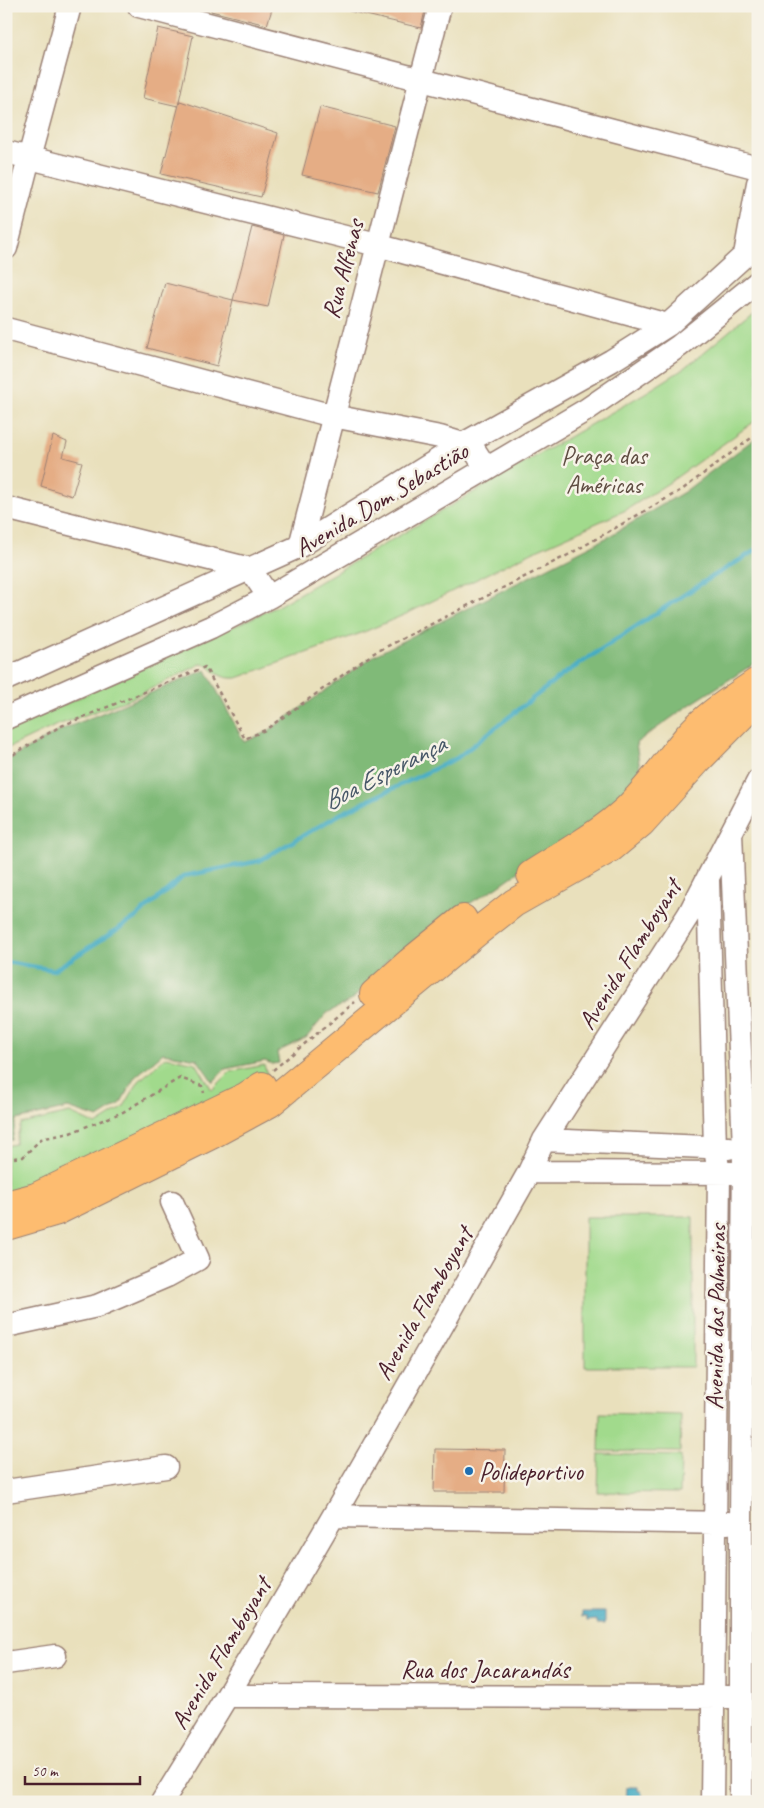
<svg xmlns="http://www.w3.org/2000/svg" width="764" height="1808" viewBox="0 0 764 1808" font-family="Caveat,sans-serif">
<rect width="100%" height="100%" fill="#f7f3e8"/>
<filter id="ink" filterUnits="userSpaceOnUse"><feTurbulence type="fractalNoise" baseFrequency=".02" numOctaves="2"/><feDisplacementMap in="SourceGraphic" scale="10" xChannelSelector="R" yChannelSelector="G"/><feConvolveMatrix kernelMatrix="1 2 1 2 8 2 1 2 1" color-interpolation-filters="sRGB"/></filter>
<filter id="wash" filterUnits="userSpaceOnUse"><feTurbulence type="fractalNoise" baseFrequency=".0096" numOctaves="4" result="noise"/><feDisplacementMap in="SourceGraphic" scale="20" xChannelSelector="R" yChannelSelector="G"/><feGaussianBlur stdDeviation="1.12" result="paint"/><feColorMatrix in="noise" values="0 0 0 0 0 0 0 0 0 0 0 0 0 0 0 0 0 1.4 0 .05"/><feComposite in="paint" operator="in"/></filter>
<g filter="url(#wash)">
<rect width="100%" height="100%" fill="#e9e0bc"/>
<path fill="#a1da8c" stroke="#767c5c" d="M758,307V419L670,482L626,510L534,551L406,614L364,632L237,678C222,679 217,674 207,665L201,664L130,699L55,726L6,749V731L276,607L645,393L685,368Z
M166,1057L196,1063L212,1090L230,1072L264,1065L267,1074L6,1198V1146L15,1144L21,1124L70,1113L96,1125L123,1108L139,1081Z
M585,1217H693V1367H585Z
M600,1413L681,1415L680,1452L599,1451Z
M599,1454L681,1456L680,1493L598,1492Z"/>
<path fill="#80ba78" stroke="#656c52" d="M758,436V661L688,706L636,743L641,775L611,811L557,845L497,887L462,908L421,939L389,958L372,979L352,1000L327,1013L306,1038L277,1052L279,1063L272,1064L265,1061L225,1069L213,1082L197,1059L163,1053L135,1077L120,1104L98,1118L68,1108L16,1120L12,1140L6,1141V761L61,730L206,670L244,742L267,732L375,655L606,538L684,492Z"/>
<path fill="#43abc3" stroke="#466577" d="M582,1612H605V1624H597V1620L587,1621V1617H582Z
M627,1787H638V1791H641L643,1797L640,1799L632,1798V1802H626Z"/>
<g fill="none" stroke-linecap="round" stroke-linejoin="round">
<path stroke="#43abc3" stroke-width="4.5" d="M6,962L54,970L135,918L184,876L259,861L342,813L457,758L561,676L699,585L758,549"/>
</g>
<g id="blocks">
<path fill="#e5ad85" d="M211,6H273L267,25L211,11Z
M349,6H426L421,28L349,11Z
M158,28L193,36L178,106L143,98Z
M180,101L278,133L261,197L161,174Z
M320,107L395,126L378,192L302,175Z
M252,227L284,235L268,307L233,300Z
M165,283L233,300L217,366L147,348Z
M53,436L67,442L63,457L82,462L72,496L41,486Z
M435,1449L505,1450L504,1492H434Z"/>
</g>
</g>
<g filter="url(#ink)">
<use href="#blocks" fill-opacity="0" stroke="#9a8074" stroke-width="1"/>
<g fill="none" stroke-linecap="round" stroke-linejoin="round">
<defs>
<path id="minor" d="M139,6L758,168
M6,152L377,245L668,325
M6,248L29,158L70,6
M745,255L758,183
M6,329L333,416L440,437L463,444L473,448L486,468
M6,508L250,569L269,597
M300,546L440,6
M6,679L300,546L463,444L611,361L668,325L745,255L758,247
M6,718L211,627L269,597L586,410L679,346L758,282
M731,833L744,1148L741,1523V1802
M708,879L715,1149L719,1173L712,1802
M544,1140L729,1148
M529,1172L733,1173
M6,1326L97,1306L167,1276L198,1259L172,1202
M6,1491L166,1467
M334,1516L728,1523
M6,1663L55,1656
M228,1696L729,1697
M162,1802C291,1595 410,1383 529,1172L544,1140L689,914L758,781"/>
<path id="major" d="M531,875C562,855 599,835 626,810C649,788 669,759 690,734C708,714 734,698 757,682
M374,994L410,962L463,919
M6,1205L36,1197L245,1097L262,1086
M6,1226L57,1211L211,1135L270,1103L477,932L514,903L611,848L641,823L697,761L758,699"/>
</defs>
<use href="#minor" stroke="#9a8074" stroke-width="25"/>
<use href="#major" stroke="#9a8074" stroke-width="30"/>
<path stroke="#9a8074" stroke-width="2.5" stroke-dasharray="4 4" stroke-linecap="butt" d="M6,759L59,727L205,667L245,739L265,730L374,653L568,555L683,489L758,433
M273,1070L355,1002
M6,1159L23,1157L41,1139L70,1133L123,1112L180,1078L202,1086L204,1093"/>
<use href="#minor" stroke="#fff" stroke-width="22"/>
<use href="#major" stroke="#fdbc70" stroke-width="28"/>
</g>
</g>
<circle fill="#1f6fb2" stroke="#f7f3e8" stroke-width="2" cx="469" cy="1471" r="5"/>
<g text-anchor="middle" stroke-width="5" stroke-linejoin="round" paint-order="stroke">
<g font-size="25" fill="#4a1f2b" stroke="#f7f3e8">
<text transform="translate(342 269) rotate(-75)" y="9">Rua Alfenas</text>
<text transform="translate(381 499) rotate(-31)" y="9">Avenida Dom Sebastião</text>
<text transform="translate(629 954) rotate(-58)" y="9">Avenida Flamboyant</text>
<text transform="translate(423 1303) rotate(-60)" y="9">Avenida Flamboyant</text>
<text transform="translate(715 1317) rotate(-89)" y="9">Avenida das Palmeiras</text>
<text transform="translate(220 1653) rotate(-59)" y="9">Avenida Flamboyant</text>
<text x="485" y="1678">Rua dos Jacarandás</text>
</g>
<g font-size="25" fill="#604e43" stroke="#f7f3e8">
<text x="604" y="464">Praça das<tspan x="604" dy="29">Américas</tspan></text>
</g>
<g font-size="25" fill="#4a1f2b" stroke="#f7f3e8" text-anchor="start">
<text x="479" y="1480">Polideportivo</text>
</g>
<g font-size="26" font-style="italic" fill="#475768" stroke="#f7f3e8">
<text transform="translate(384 772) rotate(-27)" y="9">Boa Esperança</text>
</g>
</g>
<rect width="764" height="1808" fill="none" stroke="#f7f3e8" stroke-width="25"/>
<path d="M25 1776v8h115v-8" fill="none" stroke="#4a1f2b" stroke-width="2.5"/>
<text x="32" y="1776" font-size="15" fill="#4a1f2b" stroke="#f7f3e8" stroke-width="4" paint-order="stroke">50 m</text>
</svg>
